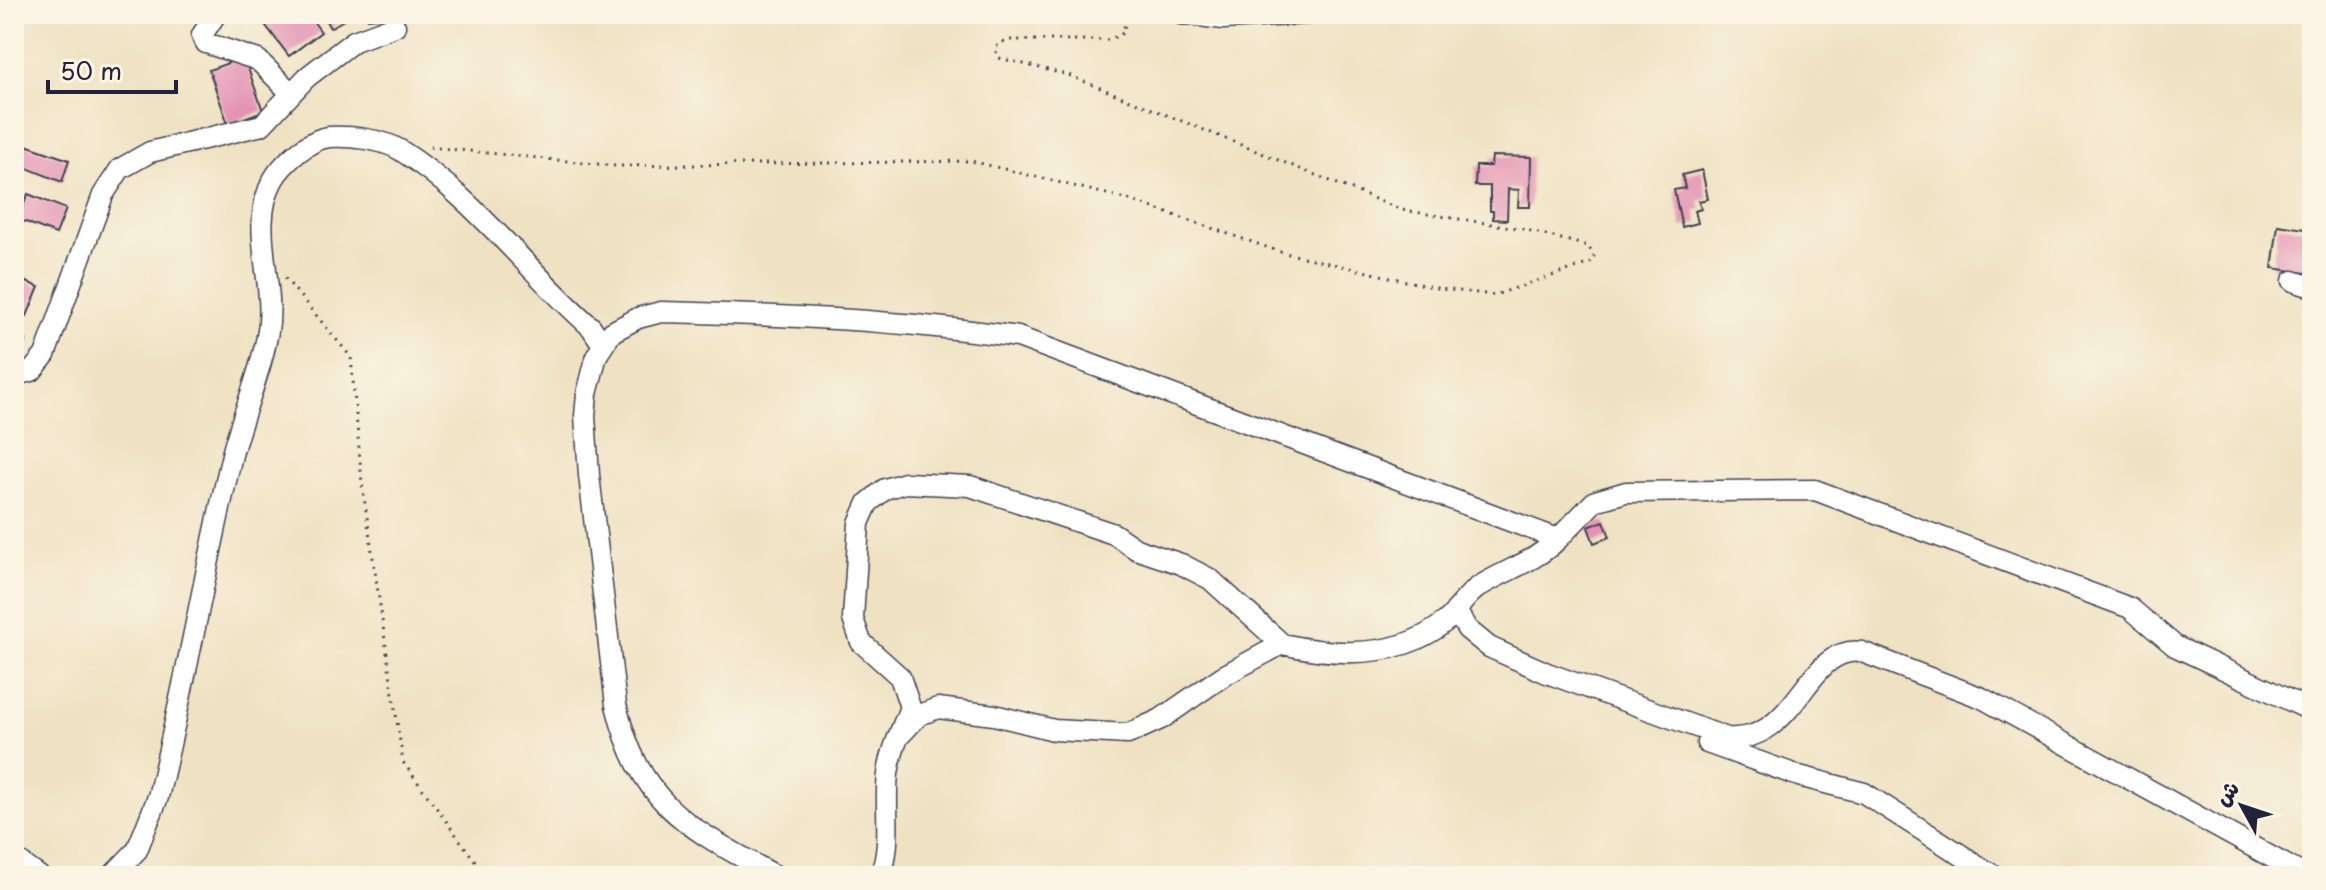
<svg xmlns="http://www.w3.org/2000/svg" width="2326" height="890" viewBox="0 0 2326 890" font-family="'Playpen Sans','Playpen Sans Arabic',sans-serif">
<rect width="100%" height="100%" fill="#fcf5e5"/>
<filter id="ink" filterUnits="userSpaceOnUse"><feTurbulence type="fractalNoise" baseFrequency=".0125" numOctaves="2"/><feDisplacementMap in="SourceGraphic" scale="16" xChannelSelector="R" yChannelSelector="G"/><feConvolveMatrix kernelMatrix="1 2 1 2 8 2 1 2 1" color-interpolation-filters="sRGB"/></filter>
<filter id="wash" filterUnits="userSpaceOnUse"><feTurbulence type="fractalNoise" baseFrequency=".006" numOctaves="4" result="noise"/><feDisplacementMap in="SourceGraphic" scale="32" xChannelSelector="R" yChannelSelector="G"/><feGaussianBlur stdDeviation="1.8" result="paint"/><feColorMatrix in="noise" values="0 0 0 0 0 0 0 0 0 0 0 0 0 0 0 0 0 1.4 0 .05"/><feComposite in="paint" operator="in"/></filter>
<g filter="url(#wash)">
<rect width="100%" height="100%" fill="#efe2c3"/>
<g id="blocks">
<path fill="#e393b4" d="M257,14H308L321,32L289,56Z
M322,14H354L330,28Z
M368,14H399V16L368,19Z
M244,57L263,111L228,124L209,70Z
M14,141L69,160L62,182L17,164L19,154L14,152Z
M1492,156L1531,157L1530,207H1518L1519,190L1508,189L1507,220L1493,219V211H1490V186H1475L1476,166H1491Z
M1702,170L1708,199L1699,201L1701,209L1695,211L1698,223L1682,227L1674,190L1685,188L1682,175Z
M28,194L66,209L56,234L18,219Z
M2278,225L2312,230V274L2272,268Z
M14,277L39,287L27,316L14,311Z
M14,336L26,340L21,353L14,350Z
M1604,521L1610,537L1594,543L1588,527Z"/>
</g>
</g>
<g filter="url(#ink)">
<use href="#blocks" fill-opacity="0" stroke="#413f4f" stroke-width="2"/>
<g fill="none" stroke-linecap="round" stroke-linejoin="round">
<defs>
<path id="minor" d="M216,14L202,35L206,43L258,60L290,92
M1181,14L1224,19L1308,14
M2293,281L2312,287
M14,375L32,371L45,355L103,195L120,169L150,152L262,125L307,77L354,41L395,26
M1558,539L1595,501L1626,492L1815,490L2130,608L2175,646L2312,711
M1456,610L1467,629L1489,647L1547,673L1727,738C1799,744 1805,644 1862,652L1982,698L2306,876
M1707,743L1799,776L1864,793L1994,876
M14,858L39,876
M112,876L137,850L158,797C185,685 205,571 231,459C241,416 261,374 268,331C276,283 248,226 273,180C282,164 309,139 329,137C350,136 382,139 400,150C474,197 526,270 591,327L603,345
M776,876C690,828 641,808 616,705L589,475L585,416L587,394L597,355L612,332L638,318L661,312C782,315 899,320 1018,337L1558,539C1535,562 1507,569 1480,586C1465,595 1459,610 1446,621C1401,659 1336,656 1282,644
M880,876C893,845 884,807 888,774C891,750 902,729 910,707L900,677L861,642L853,619L859,523L868,503L885,489L905,483L970,486L1114,534L1136,549L1181,564L1210,579L1282,644L1223,676L1161,719L1128,734L1054,730L994,715L938,708L919,715L901,734"/>
</defs>
<use href="#minor" stroke="#413f4f" stroke-width="23"/>
<path stroke="#413f4f" stroke-width="3" stroke-dasharray="2 6" stroke-linecap="butt" d="M430,147L616,166L971,161L1127,199L1281,252L1441,289L1495,295L1593,262L1594,255L1588,246L1523,229L1402,210L1068,75L999,58L994,48L1006,40H1109L1123,33L1127,14
M285,278L351,357L362,483L403,762L486,876"/>
<use href="#minor" stroke="#fff" stroke-width="20"/>
</g>
</g>
<rect width="2326" height="890" fill="none" stroke="#fcf5e5" stroke-width="48"/>
<g transform="translate(2242 806) rotate(310)" stroke="#fcf5e5" stroke-width="6" paint-order="stroke">
<path d="M0-6L14 30L0 20L-14 30Z" fill="#22223b"/>
<text y="-12" font-size="22" font-weight="bold" text-anchor="middle" fill="#22223b">ش</text>
</g>
<path d="M48 80v12h128v-12" fill="none" stroke="#22223b" stroke-width="4"/>
<text x="60" y="80" font-size="24" fill="#22223b" stroke="#fcf5e5" stroke-width="6" paint-order="stroke">50 m</text>
</svg>
